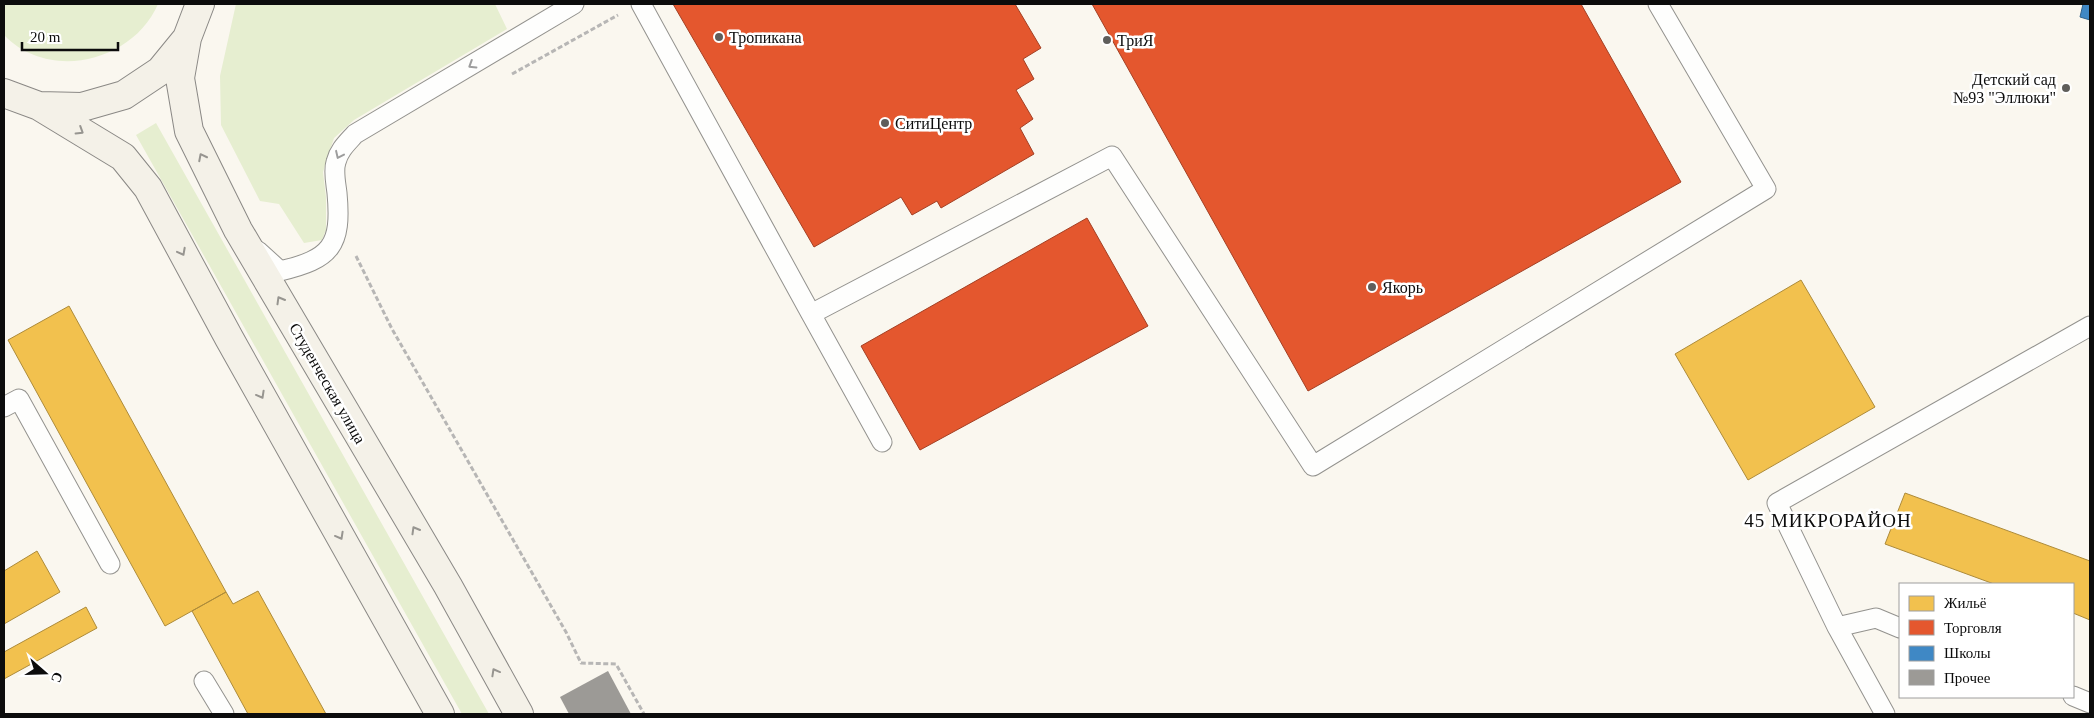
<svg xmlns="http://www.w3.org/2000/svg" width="2094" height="718" viewBox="0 0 2094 718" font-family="Georgia,serif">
<rect width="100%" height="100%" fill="#faf7ef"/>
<path fill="#e6eed0" d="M4,4H158C133,62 49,82 4,35Z
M236,4H495L507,29L354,120L334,138L323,172L326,197V230L322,240L304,243L279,204L260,201L221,125L220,76Z
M156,123L489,714H462L136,135Z"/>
<path fill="#f2c14e" stroke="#ad8b3a" d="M1801,280L1875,407L1748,480L1675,354Z
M69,306L226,592L165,626L8,340Z
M1905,493L2090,561V620L2073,613V584H1994L1885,544Z
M37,551L60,592L4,624V571Z
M258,591L326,714H248L192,611L226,592L233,604Z
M86,607L97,628L4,679V652Z"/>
<path fill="#e4572e" stroke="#a34024" d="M673,4H1015L1041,48L1023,59L1034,79L1016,90L1033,119L1020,128L1034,154L941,208L937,201L912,215L901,197L814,247Z
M1092,4H1581L1681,182L1308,391Z
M1087,218L1148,326L920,450L861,346Z"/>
<path fill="#3f88c5" stroke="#30638e" d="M2083,4H2090V20L2080,17Z"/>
<path fill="#9c9a96" d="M608,671L631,714H569L560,697Z"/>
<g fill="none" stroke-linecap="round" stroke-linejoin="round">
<defs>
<path id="service" d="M641,4L811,314L1112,156L1313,466L1766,189L1658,4
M258,251L280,271C331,259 342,246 337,193C336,184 333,171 336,162C339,150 347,143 355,134L574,4
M811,314L882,442
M4,407L19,399L110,564
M1837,627L1876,618L1900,628
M204,681L224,714
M2073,696L2090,703
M1885,714L1837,627L1777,503L2090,326"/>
<path id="secondary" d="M187,38L180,78L189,131L238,230L448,586L519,714
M4,93L39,106L82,107L124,95L160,71L187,38L200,4
M39,106L123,157L148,188L229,338L440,714"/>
</defs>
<use href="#service" stroke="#93928e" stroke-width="21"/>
<use href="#secondary" stroke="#8a8885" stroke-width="30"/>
<path stroke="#b7b6b5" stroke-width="3" stroke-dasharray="5 2.5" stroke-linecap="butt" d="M512,74L618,15
M356,256L392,329L566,632L581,663L616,664L644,714"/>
<use href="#service" stroke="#fefefd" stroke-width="19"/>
<use href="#secondary" stroke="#f4f1e8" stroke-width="28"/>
</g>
<defs><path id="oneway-chevron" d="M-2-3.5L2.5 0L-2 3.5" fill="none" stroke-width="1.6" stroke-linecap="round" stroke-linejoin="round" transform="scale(1.25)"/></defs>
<g stroke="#9d9d9d">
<use href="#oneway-chevron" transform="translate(472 65) rotate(148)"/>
<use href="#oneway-chevron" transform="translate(339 155) rotate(115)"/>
</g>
<g stroke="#979590">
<use href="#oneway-chevron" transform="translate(80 131) rotate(32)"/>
<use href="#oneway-chevron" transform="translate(202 157) rotate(-117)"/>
<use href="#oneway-chevron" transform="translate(182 252) rotate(62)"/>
<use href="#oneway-chevron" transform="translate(280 300) rotate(-120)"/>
<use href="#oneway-chevron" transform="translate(261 395) rotate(61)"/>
<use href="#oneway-chevron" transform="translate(415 530) rotate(-120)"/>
<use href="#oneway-chevron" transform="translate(340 536) rotate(61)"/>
<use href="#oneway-chevron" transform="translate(495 672) rotate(-119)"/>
</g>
<g fill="#5f5e5b" stroke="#fff" stroke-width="2">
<circle cx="719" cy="37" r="5"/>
<circle cx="1107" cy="40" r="5"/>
<circle cx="2066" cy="88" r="5"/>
<circle cx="885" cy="123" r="5"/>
<circle cx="1372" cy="287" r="5"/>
</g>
<g text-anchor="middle" stroke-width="5" stroke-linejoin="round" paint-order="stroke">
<g font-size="16" fill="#0c0c0c" stroke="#fff" text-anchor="start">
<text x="729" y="43">Тропикана</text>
<text x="1117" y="46">ТриЯ</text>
<text x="2056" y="85" text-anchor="end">Детский сад<tspan x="2056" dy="18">№93 "Эллюки"</tspan></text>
<text x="895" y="129">СитиЦентр</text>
<text x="1382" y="293">Якорь</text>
</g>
<g font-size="16" fill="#0c0c0c" stroke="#fff">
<text transform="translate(328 383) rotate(60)" y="6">Студенческая улица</text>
</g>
<g font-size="19" letter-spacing="1" fill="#0c0c0c" stroke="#fff">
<text x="1828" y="527">45 МИКРОРАЙОН</text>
</g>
</g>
<rect width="2094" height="718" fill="none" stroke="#0c0c0c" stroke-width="10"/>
<rect x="1899" y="583" width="175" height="115" fill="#ffffff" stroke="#9e9e9e"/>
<rect x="1909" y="596" width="25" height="15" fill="#f2c14e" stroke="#9e9e9e"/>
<text x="1944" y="608" font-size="15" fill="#0c0c0c">Жильё</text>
<rect x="1909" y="620" width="25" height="15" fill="#e4572e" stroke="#9e9e9e"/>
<text x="1944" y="633" font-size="15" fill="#0c0c0c">Торговля</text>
<rect x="1909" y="646" width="25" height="15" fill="#3f88c5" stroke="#9e9e9e"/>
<text x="1944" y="658" font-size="15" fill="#0c0c0c">Школы</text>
<rect x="1909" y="670" width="25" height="15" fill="#9c9a96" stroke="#9e9e9e"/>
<text x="1944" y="683" font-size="15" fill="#0c0c0c">Прочее</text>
<g transform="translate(45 673) rotate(110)" stroke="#ffffff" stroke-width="4" paint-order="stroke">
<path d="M0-4L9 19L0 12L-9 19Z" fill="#0c0c0c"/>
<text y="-8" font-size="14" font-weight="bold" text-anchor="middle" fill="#0c0c0c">С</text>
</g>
<path d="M22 42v8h96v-8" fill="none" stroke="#0c0c0c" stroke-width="2.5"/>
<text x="30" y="42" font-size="15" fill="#0c0c0c" stroke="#ffffff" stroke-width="4" paint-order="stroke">20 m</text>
</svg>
